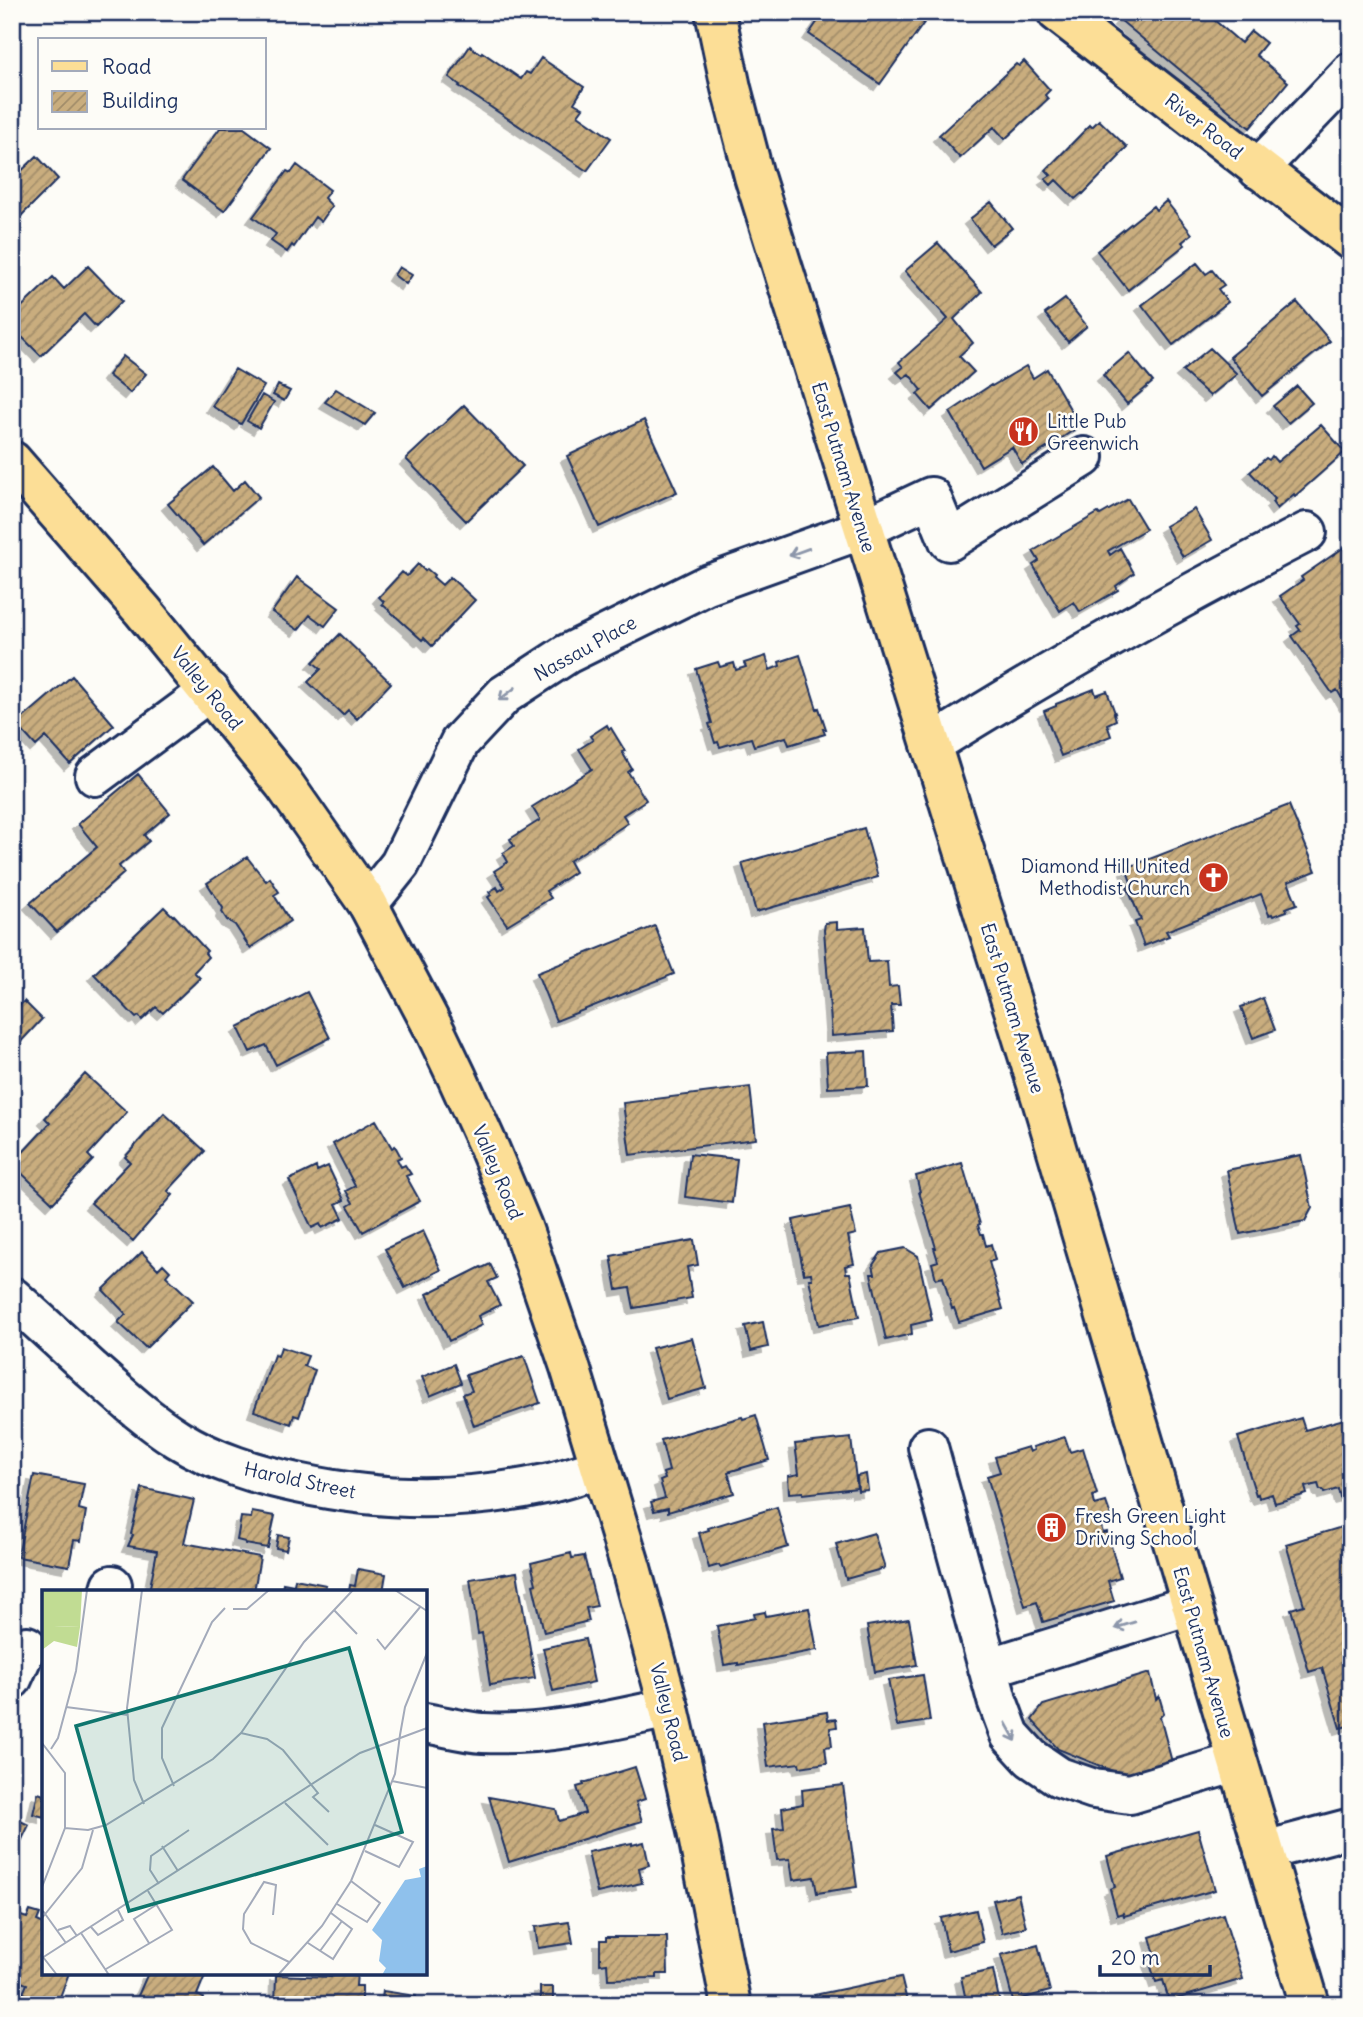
<svg xmlns="http://www.w3.org/2000/svg" width="1363" height="2017" viewBox="0 0 1363 2017" font-family="Delius,sans-serif">
<defs>
<pattern id="building-hatch" width="6" height="6" patternUnits="userSpaceOnUse" patternTransform="scale(1.75)"><rect width="6" height="6" fill="#c9ad7e"/><path d="M-1 1l2-2M0 6l6-6M5 7l2-2" fill="none" stroke="#a28d6a"/></pattern>
<filter id="shadow"><feDropShadow dx="-6" dy="6" stdDeviation="0" flood-color="#0004"/></filter>
</defs>
<rect width="100%" height="100%" fill="#fdfcf7"/>
<filter id="ink" filterUnits="userSpaceOnUse"><feTurbulence type="fractalNoise" baseFrequency=".0143" numOctaves="2"/><feDisplacementMap in="SourceGraphic" scale="14" xChannelSelector="R" yChannelSelector="G"/><feConvolveMatrix kernelMatrix="1 2 1 2 8 2 1 2 1" color-interpolation-filters="sRGB"/></filter>
<g filter="url(#ink)">
<path fill="url(#building-hatch)" stroke="#1b2f5e" stroke-width="2" filter="url(#shadow)" d="M824,12H914L926,20L880,84L809,34Z
M1127,12H1205L1241,43L1251,31L1266,43L1256,55L1288,82L1250,128L1120,20Z
M470,46L481,54L482,52L521,79L526,72L530,74L541,58L584,87L574,103L583,108L578,115L611,138L587,171L459,86L460,85L449,77Z
M1024,61L1050,90L1045,95L1048,99L1005,139L994,127L960,158L939,135L1016,64L1019,66Z
M1099,120L1127,147L1119,155L1120,156L1083,194L1082,193L1075,199L1056,180L1051,185L1045,179L1051,175L1046,170L1090,125L1092,127Z
M220,128H244L271,148L224,211L182,180Z
M37,156L58,179L12,225V180Z
M297,165L330,190L324,198L332,206L321,222L315,217L294,247L292,245L287,252L271,241L276,234L253,217L287,171L291,173Z
M1166,201L1192,234L1182,242L1185,245L1128,290L1097,251L1153,206L1156,210Z
M991,202L1012,228L991,245L970,219Z
M938,243L982,292L954,319L973,343L959,356L974,372L931,410L917,394L922,390L909,374L903,378L897,372L903,367L899,362L948,319L905,271Z
M1197,263L1206,274L1212,270L1224,285L1218,289L1228,302L1173,345L1142,305Z
M88,266L122,301L96,327L84,314L41,356L12,327V316L53,277L64,289Z
M399,267L412,275L406,284L394,275Z
M1065,299L1087,326L1068,342L1045,314Z
M1297,302L1330,341L1262,396L1230,357Z
M1210,348L1237,374L1210,396L1182,371Z
M1129,353L1153,382L1127,404L1103,375Z
M123,356L146,374L130,393L108,375Z
M1026,366L1033,378L1047,369L1080,426L1022,464L1012,447L981,466L950,412L991,385L992,386Z
M235,369L264,386L241,424L212,406Z
M278,385L290,391L284,401L273,395Z
M1297,386L1312,403L1288,423L1273,406Z
M336,389L375,413L365,425L325,402Z
M262,395L274,402L259,428L247,421Z
M464,405L523,466L466,521L406,459Z
M644,420L677,492L599,527L567,456Z
M1321,425L1345,452L1295,496L1294,494L1277,509L1272,502L1275,499L1250,472L1266,458L1269,460L1272,456L1277,462Z
M213,467L233,491L245,480L259,497L203,545L168,504Z
M1128,499L1146,529L1108,551L1110,555L1120,548L1134,573L1116,586L1118,590L1080,612L1074,602L1060,611L1033,565L1039,561L1033,551L1098,513L1100,515Z
M1194,509L1212,540L1183,557L1165,526Z
M1346,546L1349,551L1351,549V702L1346,705L1337,690L1332,693L1292,636L1300,630L1297,626L1300,624L1280,596L1303,580L1301,577Z
M418,564L425,571L427,569L434,575L433,577L442,585L450,577L475,600L432,646L424,638L422,640L382,604L384,602L379,597L402,572L407,576Z
M297,577L339,608L325,626L310,615L298,630L272,612Z
M340,634L391,683L357,719L348,710L343,715L308,682L321,669L313,662Z
M800,655L817,709L819,708L826,729H823L825,734L789,745L786,737L754,746L751,738L720,747L718,742L715,743L709,724L712,723L696,669L718,662L720,667L734,663L736,670L746,667L744,663L766,656L770,670L780,666L779,662Z
M72,676L114,725L70,764L46,737L36,746L16,724Z
M1094,689L1096,695L1107,691L1115,713H1114L1116,720L1107,724L1111,736L1061,756L1044,711L1056,706V704Z
M607,725L609,729L611,728L625,751L622,752L632,769L628,772L646,800L623,815L628,823L569,861L575,872L546,891L551,898L507,925L488,897L491,895L489,892L497,887L499,891L505,887L494,871L508,862L503,853L514,846L510,839L540,820L532,807L592,769L579,749L593,740L590,736Z
M138,774L170,813L144,835L149,841L119,866L124,873L57,932L30,903L97,847L78,824Z
M1289,805L1316,871L1288,882L1297,904L1286,908L1287,911L1273,916L1272,914L1269,915L1261,894L1166,931L1169,936L1144,946L1135,922L1141,920L1127,887L1132,885L1126,868Z
M864,828L878,877L756,912L742,863Z
M247,857L266,881L270,878L279,892L274,895L290,921L250,948L235,925L227,920L222,912L223,908L207,883Z
M164,907L173,916L174,915L207,951L205,953L208,957L194,972L200,978L163,1013L156,1007L142,1020L139,1016L136,1018L94,974Z
M837,922V929L865,927L868,962L887,961L889,987L898,986L900,1005H891L893,1031L832,1036L824,930L825,923Z
M655,926L674,974L556,1021L537,973Z
M307,992L330,1038L276,1065L266,1045L250,1052L238,1027Z
M1263,998L1275,1030L1253,1038L1241,1007Z
M24,1001L42,1019L17,1046L12,1042V1014Z
M866,1051L868,1086L828,1088L826,1053Z
M85,1074L127,1112L88,1155L93,1160L53,1203L12,1164L50,1123L45,1118Z
M750,1087L756,1139L630,1155L623,1103Z
M164,1113L205,1151L168,1191L173,1195L133,1241L91,1203L130,1162L125,1157Z
M376,1120L392,1148L395,1146L401,1157L397,1159L401,1167L405,1165L411,1174L406,1176L420,1201L363,1232L348,1206L353,1203L346,1191L355,1186L333,1144Z
M690,1154L737,1159L732,1203L685,1197Z
M1301,1155L1312,1208L1305,1221L1240,1234L1227,1170Z
M962,1163L980,1224L978,1225L981,1234H983L986,1246L991,1244L995,1260L989,1262L1003,1309L959,1322L954,1308L952,1309L943,1277L936,1279L932,1263L938,1261L934,1248H936L919,1192H920L916,1176Z
M328,1166L344,1200L336,1204L343,1218L322,1228L320,1224L312,1228L289,1180L316,1167L317,1171Z
M850,1208L856,1234L848,1236L854,1264L845,1266L846,1273H850L859,1317L819,1325L809,1279H812L811,1273L804,1274L793,1220Z
M423,1231L441,1270L405,1288L385,1249Z
M694,1240L698,1265L687,1267L692,1298L634,1308L630,1288L617,1290L611,1256L626,1253L625,1252Z
M905,1248L918,1256L932,1320L911,1325L912,1334L886,1340L871,1274H875L873,1265L881,1253Z
M142,1252L158,1269L163,1264L170,1271L166,1276L193,1301L146,1348L118,1322L126,1314L103,1290Z
M490,1264L497,1278L488,1282L500,1305L478,1316L482,1325L449,1341L427,1294L481,1267L482,1268Z
M763,1322L768,1347L751,1351L745,1326Z
M692,1338L706,1388L667,1399L652,1348Z
M281,1347L308,1356L304,1366L315,1370L299,1417L294,1415L291,1424L254,1411L274,1355L278,1356Z
M524,1356L540,1403L474,1426L463,1394L472,1391L466,1375Z
M454,1364L461,1383L430,1396L422,1377Z
M756,1415L769,1460L728,1472L734,1493L668,1512V1508L654,1511L651,1502L665,1498L660,1481L665,1479L663,1473L669,1471L661,1440L742,1417L743,1419Z
M1351,1417V1495L1340,1498L1338,1489L1324,1493L1323,1490H1320L1318,1484L1305,1487L1307,1494L1275,1503L1272,1494L1259,1498L1258,1494L1256,1495L1238,1437L1301,1418L1305,1430Z
M1065,1437L1070,1452L1083,1448L1097,1494L1093,1496L1095,1505L1106,1502L1112,1519L1100,1523L1103,1533L1107,1532L1120,1577L1108,1581L1114,1601L1043,1622L1037,1602L1025,1606L987,1476L1000,1472L995,1457L1028,1447L1030,1452L1034,1450L1033,1447Z
M851,1438L857,1488L803,1494V1492L789,1493L788,1476L799,1474L795,1444Z
M866,1474L868,1490L858,1491L857,1476Z
M34,1475L84,1484L79,1509L86,1511L81,1541L74,1540L69,1566L18,1557Z
M142,1488L194,1500L184,1543L260,1557L254,1592H149L157,1551L128,1546L133,1535L131,1534Z
M777,1507L788,1547L720,1567L719,1565L709,1568L699,1533L709,1530L708,1528Z
M252,1512L275,1516L268,1548L245,1544V1542L237,1540L241,1517L251,1518Z
M1345,1526V1528L1350,1527L1351,1531V1725L1340,1728L1322,1668L1309,1672L1291,1609L1304,1605L1286,1544Z
M874,1533L885,1568L846,1579L836,1544Z
M278,1535L289,1537L286,1550L276,1548Z
M571,1553L572,1558L584,1556L597,1606L586,1608L589,1621L544,1632L533,1585L536,1584L531,1563Z
M358,1569L386,1574L383,1592H349L350,1585L355,1586Z
M517,1572L535,1678L490,1685L482,1633L478,1634L470,1579Z
M295,1579L326,1585L324,1592H282L283,1583L294,1585Z
M809,1608L817,1650L738,1665V1663L724,1665L717,1626L755,1618L754,1614L765,1612L766,1616Z
M909,1619L917,1665L875,1672L867,1626Z
M585,1639L594,1682L553,1691L543,1648Z
M1150,1673L1156,1699L1159,1696L1164,1713L1160,1717L1172,1762L1125,1776L1058,1749L1032,1720L1043,1705Z
M923,1675L930,1721L897,1726L888,1680Z
M827,1712L828,1720L836,1719L837,1727L830,1728L832,1746L825,1747L827,1763L800,1767L799,1763L768,1767L762,1722Z
M635,1767L645,1799L636,1802L642,1821L509,1862L489,1797L556,1809L559,1821L585,1813L577,1787L584,1785L583,1783Z
M843,1785L857,1887L817,1893L814,1877L793,1880L790,1859L777,1860L773,1829L784,1828L782,1808L803,1804L802,1790Z
M38,1793L44,1795V1817L33,1814Z
M12,1817L29,1825L18,1848L12,1845Z
M1198,1830L1215,1890L1124,1916L1123,1913L1117,1915L1110,1889L1115,1887L1107,1856Z
M644,1842L649,1865L639,1868L642,1883L597,1893L588,1852L632,1843V1845Z
M1018,1894L1026,1927L1002,1933L993,1900Z
M976,1910L983,1942L948,1951L941,1918Z
M30,1911L40,1914L37,1921L44,1924V1973H69L57,2005L23,1993L27,1984L12,1979V1913L27,1918Z
M1223,1914L1243,1979L1169,2001L1163,1980L1156,1982L1149,1961L1156,1958L1150,1937Z
M569,1922L573,1943L538,1948L535,1927Z
M606,1937H667L668,1974H657V1978L608,1979L607,1963L600,1964V1940H606Z
M1038,1945L1050,1991L1013,2001L1001,1955Z
M993,1970L1000,2004L967,2005L961,1977Z
M148,1973H206L197,1995L204,1998L201,2005H152L137,1998Z
M331,1973H357L356,1986H362V2005H275L276,1975L331,1977Z
M901,1977L908,2005H816L814,1995Z
M540,1987H553V1999H540Z
M383,1991L416,1996L415,2005H381Z"/>
<g fill="none" stroke-linecap="round" stroke-linejoin="round">
<defs>
<path id="minor" d="M1258,169L1351,72
M931,745C1053,668 1179,598 1307,532
M95,776L210,691
M368,904L400,864L460,742L504,695L567,654L707,585L863,529L931,497L949,541L1084,457
M12,1297C39,1321 65,1345 91,1369C119,1394 146,1419 178,1439C215,1462 255,1474 297,1483C385,1502 462,1502 550,1483C567,1479 584,1473 601,1468
M928,1447L997,1700L1010,1735L1031,1758L1059,1777L1094,1789L1130,1794L1237,1762
M110,1592L112,1585
M988,1668L1190,1605
M12,1679L27,1646
M425,1723C444,1726 464,1732 483,1733C547,1736 608,1721 669,1708
M1264,1851L1351,1828"/>
<path id="major" d="M715,12L731,88L754,176L1042,1100L1310,2005
M1057,12L1351,240
M12,461L143,611L284,784L368,904L435,1031L457,1077L490,1150L522,1227L570,1367L631,1568L669,1708L697,1831L731,2005"/>
</defs>
<use href="#minor" stroke="#1b2f5e" stroke-width="44"/>
<use href="#major" stroke="#1b2f5e" stroke-width="44"/>
<use href="#minor" stroke="#fdfcf7" stroke-width="38"/>
<use href="#major" stroke="#fcde96" stroke-width="38"/>
</g>
<defs><path id="oneway-shaft" d="M-6 0H5M1.5-3L5.5 0L1.5 3" fill="none" stroke-width="1.6" stroke-linecap="round" stroke-linejoin="round" transform="scale(1.75)"/></defs>
<g stroke="#8c96aa">
<use href="#oneway-shaft" transform="translate(799 552) rotate(160)"/>
<use href="#oneway-shaft" transform="translate(507 694) rotate(142)"/>
<use href="#oneway-shaft" transform="translate(1125 1625) rotate(163)"/>
<use href="#oneway-shaft" transform="translate(1011 1732) rotate(61)"/>
</g>
</g>
<defs>
<symbol id="restaurant-disc" viewBox="-11 -11 22 22"><circle r="9.5" fill="#c8321e" stroke="#fdfcf7"/><path d="M-5-6h1v4h1v-4h1v4h1v-4h1v5L-1.5 .5V6h-2V.5L-5-1ZM5-6V6H3V1.5H1.5Q1.5-4 5-6Z" fill="#fff"/></symbol>
<symbol id="church-disc" viewBox="-11 -11 22 22"><circle r="9.5" fill="#c8321e" stroke="#fdfcf7"/><path d="M-1.2-6h2.4v3.5h3.3v2.4h-3.3V6h-2.4V-.1h-3.3v-2.4h3.3Z" fill="#fff"/></symbol>
<symbol id="building-disc" viewBox="-11 -11 22 22"><circle r="9.5" fill="#c8321e" stroke="#fdfcf7"/><path d="M-4-6H4V6H1V3H-1V6H-4ZM-2.5-4.3h1.7v1.8h-1.7ZM.8-4.3h1.7v1.8H.8ZM-2.5-1h1.7V.8h-1.7ZM.8-1h1.7V.8H.8Z" fill="#fff"/></symbol>
</defs>
<g fill-rule="evenodd">
<use href="#restaurant-disc" x="1006" y="414" width="35" height="35"/>
<use href="#church-disc" x="1196" y="860" width="35" height="35"/>
<use href="#building-disc" x="1034" y="1510" width="35" height="35"/>
</g>
<g text-anchor="middle" stroke-width="5" stroke-linejoin="round" paint-order="stroke">
<g font-size="19" fill="#1b2f5e" stroke="#fdfcf7">
<text transform="translate(1204 126) rotate(38)" y="7">River Road</text>
<text transform="translate(844 467) rotate(73)" y="7">East Putnam Avenue</text>
<text transform="translate(585 648) rotate(-29)" y="7">Nassau Place</text>
<text transform="translate(207 688) rotate(51)" y="7">Valley Road</text>
<text transform="translate(1013 1008) rotate(73)" y="7">East Putnam Avenue</text>
<text transform="translate(498 1172) rotate(67)" y="7">Valley Road</text>
<text transform="translate(300 1480) rotate(12)" y="7">Harold Street</text>
<text transform="translate(1204 1652) rotate(74)" y="7">East Putnam Avenue</text>
<text transform="translate(669 1712) rotate(76)" y="7">Valley Road</text>
</g>
<g font-size="19" fill="#1b2f5e" stroke="#fdfcf7" text-anchor="start">
<text x="1047" y="428">Little Pub<tspan x="1047" dy="22">Greenwich</tspan></text>
<text x="1190" y="873" text-anchor="end">Diamond Hill United<tspan x="1190" dy="22">Methodist Church</tspan></text>
<text x="1075" y="1523">Fresh Green Light<tspan x="1075" dy="22">Driving School</tspan></text>
</g>
</g>
<g transform="translate(42 1590)">
<rect width="385" height="385" fill="#fdfcf7"/>
<path d="M0,0H40L38,37L12,36V51L0,60Z" fill="#c1dc93"/>
<path d="M12,36L38,37L35,57L12,51Z" fill="#c1dc93"/>
<path d="M385,276V385H340L344,378L337,371L340,350L330,340L363,290L379,287L377,279Z" fill="#8fc1ec"/>
<path fill="none" stroke="#a3aaba" stroke-width="2" d="M100,0L85,118L92,190L102,214M353,0L385,21M191,19H205L227,0M292,20L315,44M335,49L343,59L379,16M24,117L86,125M199,143L225,149L241,160L276,203L271,207L287,222M358,145L363,117L385,63M0,153L23,183V238M9,159L16,148L34,81L45,0M350,191L385,198M132,196L120,168V138L170,32L183,18M243,213L286,255M120,256L136,281M323,261L357,277L371,252L333,235M117,294L108,280L109,266L147,240M0,297L23,238L46,240L64,235L171,169L199,143L262,52L311,0M295,314L325,332L338,313L309,291M1,321L24,353M231,325L234,295L222,292L202,324L201,339L209,353L247,372M0,328L40,278L51,240M49,337L56,345L81,330L76,320M16,340L28,336L35,346M39,343L67,385M107,353L92,329L114,315M266,353L291,369L310,339L289,323M278,361L300,331M1,367L15,385M0,368L318,163L385,138M64,379L130,340L106,301M236,385L280,336L309,291L353,184L358,145"/>
<path fill="#0f766e" fill-opacity="0.15" stroke="#0f766e" stroke-width="3.5" d="M307,58L360,242L87,321L34,136Z"/>
<rect width="385" height="385" fill="none" stroke="#1b2f5e" stroke-width="3.5"/>
</g>
<rect width="1363" height="2017" fill="none" stroke="#fdfcf7" stroke-width="42"/>
<rect x="21" y="21" width="1321" height="1975" fill="none" stroke="#1b2f5e" stroke-width="2.5" filter="url(#ink)"/>
<rect x="38" y="38" width="228" height="91" fill="#fdfcf7" stroke="#a3aaba" stroke-width="2"/>
<rect x="52" y="61" width="35" height="10" fill="#fcde96" stroke="#a3aaba" stroke-width="2"/>
<text x="102" y="74" font-size="21" fill="#1b2f5e">Road</text>
<rect x="52" y="91" width="35" height="21" fill="url(#building-hatch)" stroke="#a3aaba" stroke-width="2"/>
<text x="102" y="108" font-size="21" fill="#1b2f5e">Building</text>
<path d="M1100 1965v10h110v-10" fill="none" stroke="#1b2f5e" stroke-width="3.5"/>
<text x="1111" y="1965" font-size="21" fill="#1b2f5e" stroke="#fdfcf7" stroke-width="5" paint-order="stroke">20 m</text>
</svg>
